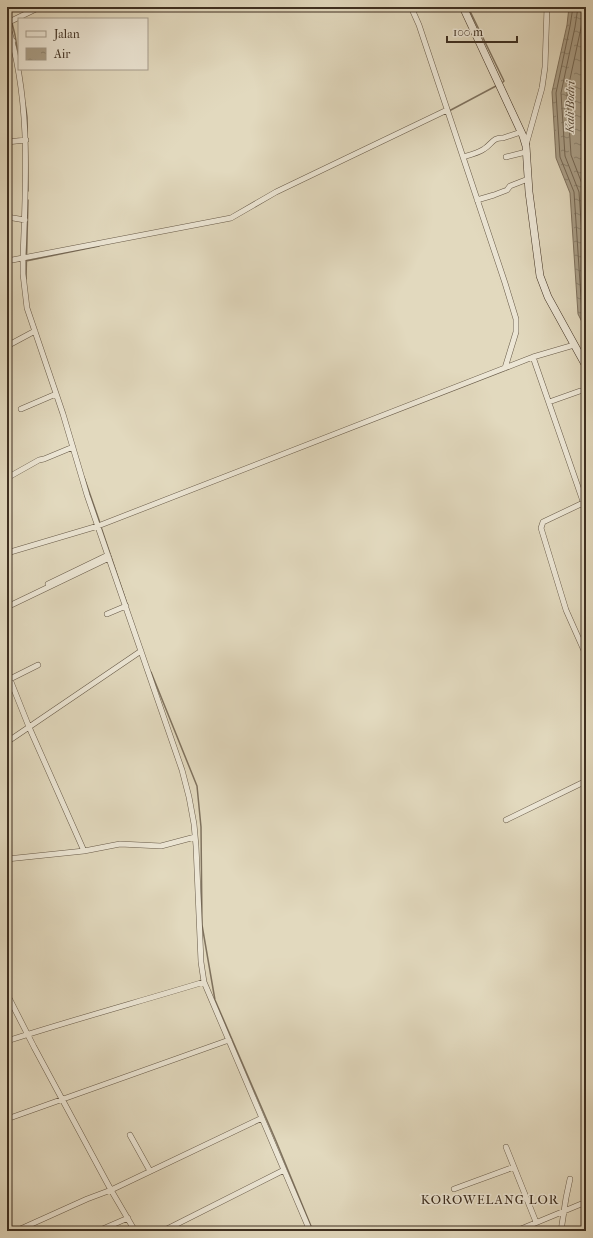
<svg xmlns="http://www.w3.org/2000/svg" width="593" height="1238" viewBox="0 0 593 1238" font-family="'IM FELL French Canon',serif">
<defs>
<pattern id="water-ripples" width="26" height="14" patternUnits="userSpaceOnUse"><rect width="26" height="14" fill="#aa9f88"/><path d="M2 4q2-2 4 0t4 0M15 11q2-2 4 0t4 0" fill="none" stroke="#8c826f"/></pattern>
</defs>
<rect width="100%" height="100%" fill="#e2d9be"/>
<filter id="stains"><feTurbulence type="fractalNoise" baseFrequency=".005" numOctaves="4"/><feColorMatrix values="0 0 0 0 .2 0 0 0 0 .09 0 0 0 0 .02 0 0 0 .5 -.17"/></filter>
<radialGradient id="worn" r=".72"><stop offset=".6" stop-color="#630" stop-opacity="0"/><stop offset="1" stop-color="#630" stop-opacity=".3"/></radialGradient>
<path fill="url(#water-ripples)" stroke="#7f725e" d="M569,7H586V330L578,314L570,193L556,158L552,92L567,25Z"/>
<g fill="none" stroke-linecap="round" stroke-linejoin="round">
<path stroke="#746754" stroke-width="1" d="M573,7L570,26L556,93L560,157L574,192L582,313L586,321
M578,7L575,27L561,93L565,156L579,192L586,295
M584,7L581,28L567,93L571,155L584,189L586,210"/>
<path stroke="#7f725e" stroke-width="1.5" d="M468,7L504,81L503,82
M7,8L11,20
M12,23L15,35L19,60
M25,103L27,117L28,191
M449,111L496,86
M26,261L99,246
M26,279L28,200
M84,477L100,523
M101,527L127,604
M151,672L197,786L201,827L202,925L215,1000L276,1141L313,1231"/>
<defs>
<path id="street" d="M411,7L419,25L505,283L516,319V332L505,368
M7,23L40,7
M7,24C31,98 26,180 23,257V274L27,308L63,414L87,495L182,770L189,797L194,824L196,846L201,962L204,982L310,1231
M7,43L13,41
M7,142L26,140
M526,145L542,88L545,67L547,7
M463,157C470,155 478,153 484,149C491,145 493,137 503,138L521,132
M506,157L526,152
M477,200L494,195L507,190L510,186L528,179
M7,217L25,220
M7,261L231,218L276,192L447,110
M7,346L35,331
M533,357L586,510
M549,402L580,391
M21,409L56,394
M7,478L39,460L44,459L73,447
M583,503L543,522L541,528L566,610L586,655
M7,553L98,526L533,357L574,345
M48,584L108,555
M7,607L109,558
M107,614L126,606
M7,672L29,727L84,851
M10,679L38,665
M7,742L141,651
M506,820L586,781
M7,859L84,851L120,844L161,846L195,837
M7,994L34,1047L111,1190L135,1231
M7,1041C72,1020 138,1002 204,982
M7,1119L229,1040
M130,1135L150,1171
M506,1147L536,1222
M454,1189L514,1167
M16,1231L87,1199L111,1190L262,1118
M98,1231L128,1218
M163,1231L284,1170
M516,1231L586,1202
M561,1231L566,1198L570,1179"/>
<path id="secondary" d="M463,7L523,136L526,146L529,192L540,276L548,297L586,366"/>
</defs>
<use href="#street" stroke="#675a48" stroke-width="6"/>
<use href="#secondary" stroke="#3e2f20" stroke-width="8"/>
<use href="#street" stroke="#ece6d5" stroke-width="5"/>
<use href="#secondary" stroke="#ece6d5" stroke-width="7"/>
</g>
<g text-anchor="middle" stroke-width="3" stroke-linejoin="round" paint-order="stroke">
<g font-size="12" font-style="italic" fill="#594b3a" stroke="#ece6d5">
<text transform="translate(570 107) rotate(-89)" y="4">Kali Bodri</text>
</g>
<g font-size="13" letter-spacing="1" fill="#3e2f20" stroke="#ece6d5">
<text x="490" y="1204">KOROWELANG LOR</text>
</g>
</g>
<rect width="593" height="1238" fill="none" stroke="#e2d9be" stroke-width="24"/>
<rect x="8" y="8" width="577" height="1222" fill="none" stroke="#3e2f20" stroke-width="2"/>
<rect x="12" y="12" width="569" height="1214" fill="none" stroke="#3e2f20"/>
<rect x="18" y="18" width="130" height="52" fill="#ece6d5" stroke="#a69d8d"/>
<rect x="26" y="31" width="20" height="6" fill="#ece6d5" stroke="#a69d8d"/>
<text x="54" y="38" font-size="12" fill="#3e2f20">Jalan</text>
<rect x="26" y="48" width="20" height="12" fill="url(#water-ripples)" stroke="#a69d8d"/>
<text x="54" y="58" font-size="12" fill="#3e2f20">Air</text>
<path d="M447 36v6h70v-6" fill="none" stroke="#3e2f20" stroke-width="2"/>
<text x="453" y="36" font-size="12" fill="#3e2f20" stroke="#ece6d5" stroke-width="3" paint-order="stroke">100 m</text>
<rect width="100%" height="100%" filter="url(#stains)"/>
<rect width="100%" height="100%" fill="url(#worn)"/>
</svg>
